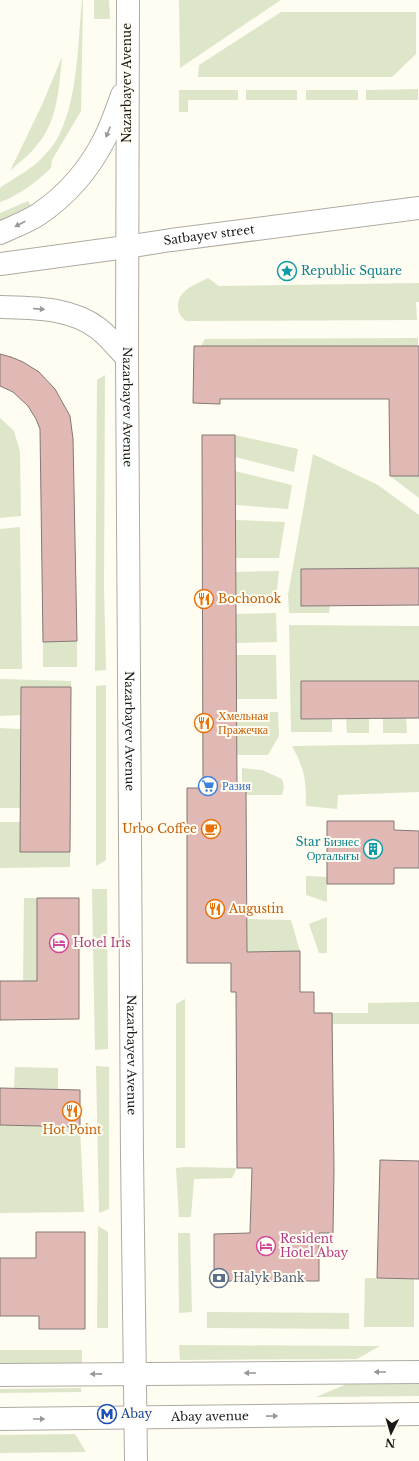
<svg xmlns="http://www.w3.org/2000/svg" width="419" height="1461" viewBox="0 0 419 1461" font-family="'Libre Baskerville',serif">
<rect width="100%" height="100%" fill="#fffcf2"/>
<path fill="#dde6c9" d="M82,0H83L81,111L52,160L51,168C35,183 20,195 0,202V188C12,179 30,170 40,160C48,152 56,143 60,133C78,96 78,40 82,0Z
M94,0H109L110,19H94Z
M179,0H281L180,68Z
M281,12H416V54L392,77H198L199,65Z
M62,57C59,87 58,121 37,145C30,155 19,162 10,171L41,107Z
M418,89V100H366V90Z
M179,90H238V100H188V112H179Z
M246,90H297V100H246Z
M306,90H358V100H306Z
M28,201L33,209L0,224V213Z
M208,278L219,286L419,283V302H416L417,320L186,321C181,317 179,314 178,308C177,290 195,285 208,278Z
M418,338V351H198L205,339Z
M105,375L104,586L106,670L95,671L97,380Z
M0,418L14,431L20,452L21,516L0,518Z
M235,435L298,449L294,472L235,457Z
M313,454L378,485L419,515V568L301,569V606H330L329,613H289L288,595Z
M235,471L292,485L288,509L236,505Z
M390,476H419V498Z
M236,520L285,522L279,558H236Z
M20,527L22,669H0V529Z
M279,571L276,600L236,599V572Z
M276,613L277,642L236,643V614Z
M289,625L419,626V681H301V719H332V732H291Z
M77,641V667H43V642Z
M236,655H276L277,699H236Z
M0,679L71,681V687H21L20,715L0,716Z
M106,685V860L96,866V686Z
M236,712H278L279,736L268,755H237Z
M346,718H369V733H347Z
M383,718H406L407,733H383Z
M0,728L20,729V808H0Z
M419,744V792L338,795L337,809L306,806C306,780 305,770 292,746Z
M242,768L262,770L282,779L284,787L282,795H246V788H242Z
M0,822H20V852H70V867L0,868Z
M306,876L327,877V902L306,895Z
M92,889H107L108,1049L95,1050Z
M24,898H37V981H23Z
M327,917V953H319L309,924Z
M247,919L291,920L300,951L247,952Z
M185,999V1148H176V1004Z
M419,1002V1024H332V1013H368V1003Z
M96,1066L109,1067V1209L99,1213Z
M15,1067L58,1068V1089L14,1088Z
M0,1125L80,1127L84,1212L0,1213Z
M176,1168L185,1167L237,1168L232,1178L194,1179L191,1217H179Z
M98,1226L108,1232V1328H97Z
M178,1233H190L192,1312L179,1313Z
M365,1278L414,1279V1327H364Z
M207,1312L349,1313V1329L207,1328Z
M179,1345L380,1346L357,1359L180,1360Z
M0,1350H82V1363H0Z
M419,1382V1396L316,1397L349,1383Z
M81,1388V1392L0,1393V1389Z
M75,1434L86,1452L0,1453V1435Z"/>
<path fill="#e1b9b4" stroke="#827877" d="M194,346H419V476H390L389,399H220V404L193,403Z
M0,354L11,357L23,362L39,372L55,389L70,416L73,439L77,641L43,642L40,429L36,419L28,406L13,392L0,386Z
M202,435H235L237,788H246L247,952L300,951V992H314V1013H332L334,1169L333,1233H319V1281H214V1234L250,1233L252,1168H237L236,992H231V963H187V788H203Z
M419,568V605L301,606V569Z
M301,681H419V718L301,719Z
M21,687H71L70,852H20Z
M327,821H394V830L419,831V868H394V884H327Z
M37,898H79V1019L0,1020V981H37Z
M0,1088L80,1090V1127L0,1125Z
M380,1160L419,1161V1279L377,1278Z
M36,1232H85V1329H39V1316H0V1258H36Z"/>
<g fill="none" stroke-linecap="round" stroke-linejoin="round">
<defs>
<g id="major">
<path id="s1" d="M128,0L127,358L132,1155L136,1461"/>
<path d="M0,233C13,227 27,222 39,214C67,195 90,168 105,138C112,124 117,109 122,95"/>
<path id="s2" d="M0,264L126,247L171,240L419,208"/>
<path d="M0,307C33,308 71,307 99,329C109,337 118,348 127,358"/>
<path d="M0,1375L419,1372"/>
<path id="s3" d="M0,1419L419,1414"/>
</g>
</defs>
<use href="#major" stroke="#aeaba2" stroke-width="24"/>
<use href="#major" stroke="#fff" stroke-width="22"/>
</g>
<defs><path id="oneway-solid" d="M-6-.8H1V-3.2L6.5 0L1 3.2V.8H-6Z"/></defs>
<g fill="#989896">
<use href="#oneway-solid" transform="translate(108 132) rotate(112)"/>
<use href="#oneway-solid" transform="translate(20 224) rotate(153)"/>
<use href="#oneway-solid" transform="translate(39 309) rotate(5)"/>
<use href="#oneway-solid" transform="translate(380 1372) rotate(180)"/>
<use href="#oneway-solid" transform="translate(250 1373) rotate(180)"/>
<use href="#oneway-solid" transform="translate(96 1374) rotate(179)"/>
<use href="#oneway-solid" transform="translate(272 1416) rotate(-1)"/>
<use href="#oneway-solid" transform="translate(39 1419)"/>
</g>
<defs>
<symbol id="sight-ring" viewBox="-11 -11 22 22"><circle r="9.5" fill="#fffcf2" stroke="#0f9aa8" stroke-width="1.5"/><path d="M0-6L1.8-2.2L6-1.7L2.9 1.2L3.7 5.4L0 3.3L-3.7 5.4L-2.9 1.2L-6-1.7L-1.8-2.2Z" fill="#0f9aa8"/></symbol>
<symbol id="restaurant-ring" viewBox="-11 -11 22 22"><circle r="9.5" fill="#fffcf2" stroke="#e8710a" stroke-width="1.5"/><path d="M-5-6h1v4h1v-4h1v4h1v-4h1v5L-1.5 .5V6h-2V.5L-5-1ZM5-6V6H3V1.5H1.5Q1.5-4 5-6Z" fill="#e8710a"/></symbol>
<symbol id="supermarket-ring" viewBox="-11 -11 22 22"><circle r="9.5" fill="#fffcf2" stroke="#3f7fe0" stroke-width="1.5"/><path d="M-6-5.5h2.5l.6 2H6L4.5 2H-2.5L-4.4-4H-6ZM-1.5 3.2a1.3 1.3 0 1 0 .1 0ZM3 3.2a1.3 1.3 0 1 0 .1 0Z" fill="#3f7fe0"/></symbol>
<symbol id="cafe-ring" viewBox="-11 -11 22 22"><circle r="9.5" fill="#fffcf2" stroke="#e8710a" stroke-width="1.5"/><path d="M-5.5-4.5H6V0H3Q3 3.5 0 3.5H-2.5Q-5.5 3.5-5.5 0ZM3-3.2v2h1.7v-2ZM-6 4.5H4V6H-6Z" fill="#e8710a"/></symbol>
<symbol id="building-ring" viewBox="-11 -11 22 22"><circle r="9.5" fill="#fffcf2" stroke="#0f9aa8" stroke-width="1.5"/><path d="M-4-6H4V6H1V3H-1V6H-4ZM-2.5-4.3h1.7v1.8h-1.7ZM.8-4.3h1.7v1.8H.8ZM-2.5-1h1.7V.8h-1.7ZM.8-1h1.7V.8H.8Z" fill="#0f9aa8"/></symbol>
<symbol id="hotel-ring" viewBox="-11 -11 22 22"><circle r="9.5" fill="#fffcf2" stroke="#d1479c" stroke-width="1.5"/><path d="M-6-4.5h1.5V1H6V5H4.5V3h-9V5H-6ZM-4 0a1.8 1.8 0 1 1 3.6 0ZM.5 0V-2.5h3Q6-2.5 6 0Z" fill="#d1479c"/></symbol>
<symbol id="bank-ring" viewBox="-11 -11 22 22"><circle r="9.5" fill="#fffcf2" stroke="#5c6f8a" stroke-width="1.5"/><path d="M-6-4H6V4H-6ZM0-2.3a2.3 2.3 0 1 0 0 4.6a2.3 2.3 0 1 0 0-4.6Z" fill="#5c6f8a"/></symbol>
<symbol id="metro-ring" viewBox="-11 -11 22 22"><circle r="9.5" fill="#fffcf2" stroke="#1a4fb4" stroke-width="1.5"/><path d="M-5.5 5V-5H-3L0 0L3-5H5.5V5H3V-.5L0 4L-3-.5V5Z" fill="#1a4fb4"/></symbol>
</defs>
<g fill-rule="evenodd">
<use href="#sight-ring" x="276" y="260" width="22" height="22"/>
<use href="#restaurant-ring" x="193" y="588" width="22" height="22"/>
<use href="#restaurant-ring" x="193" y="712" width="22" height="22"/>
<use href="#supermarket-ring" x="197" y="775" width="22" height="22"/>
<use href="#cafe-ring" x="200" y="818" width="22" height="22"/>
<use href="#building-ring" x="362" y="838" width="22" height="22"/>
<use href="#restaurant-ring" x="204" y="898" width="22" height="22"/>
<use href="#hotel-ring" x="48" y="932" width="22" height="22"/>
<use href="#restaurant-ring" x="61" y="1100" width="22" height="22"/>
<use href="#hotel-ring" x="255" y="1235" width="22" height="22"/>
<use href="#bank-ring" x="208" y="1267" width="22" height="22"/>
<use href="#metro-ring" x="96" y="1403" width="22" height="22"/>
</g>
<g text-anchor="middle" stroke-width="4" stroke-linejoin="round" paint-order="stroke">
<g font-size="12" fill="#1a1916" stroke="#fffcf2">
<text transform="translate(127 83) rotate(-90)" y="4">Nazarbayev Avenue</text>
<text dy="4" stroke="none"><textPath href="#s2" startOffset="211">Satbayev street</textPath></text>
<text dy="4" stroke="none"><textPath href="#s1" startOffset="407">Nazarbayev Avenue</textPath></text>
<text dy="4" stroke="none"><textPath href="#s1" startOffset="731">Nazarbayev Avenue</textPath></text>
<text dy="4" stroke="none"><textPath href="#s1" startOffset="1055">Nazarbayev Avenue</textPath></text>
<text dy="4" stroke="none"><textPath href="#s3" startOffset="210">Abay avenue</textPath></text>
</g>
<g font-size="12" fill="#0d838f" stroke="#fffcf2" text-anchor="start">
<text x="301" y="275">Republic Square</text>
<text x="359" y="846" text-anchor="end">Star Бизнес<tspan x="359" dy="14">Орталығы</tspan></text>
</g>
<g font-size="12" fill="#c56008" stroke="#fffcf2" text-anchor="start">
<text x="218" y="603">Bochonok</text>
<text x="218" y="720">Хмельная<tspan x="218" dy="14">Пражечка</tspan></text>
<text x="197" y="833" text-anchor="end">Urbo Coffee</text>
<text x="229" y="913">Augustin</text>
<text x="72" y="1134" text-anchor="middle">Hot Point</text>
</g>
<g font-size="12" fill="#366cbe" stroke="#fffcf2" text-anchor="start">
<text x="222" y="790">Разия</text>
</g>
<g font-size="12" fill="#b23c85" stroke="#fffcf2" text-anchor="start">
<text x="73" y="947">Hotel Iris</text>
<text x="280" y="1243">Resident<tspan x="280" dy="14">Hotel Abay</tspan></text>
</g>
<g font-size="12" fill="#4e5e75" stroke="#fffcf2" text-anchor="start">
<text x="233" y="1282">Halyk Bank</text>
</g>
<g font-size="12" fill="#164399" stroke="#fffcf2" text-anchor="start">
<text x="121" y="1418">Abay</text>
</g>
</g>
<g transform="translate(391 1433) rotate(185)" stroke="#fffcf2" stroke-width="3" paint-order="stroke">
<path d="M0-3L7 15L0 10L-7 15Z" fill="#1a1916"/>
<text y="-6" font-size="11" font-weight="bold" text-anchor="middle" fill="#1a1916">N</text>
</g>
</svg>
